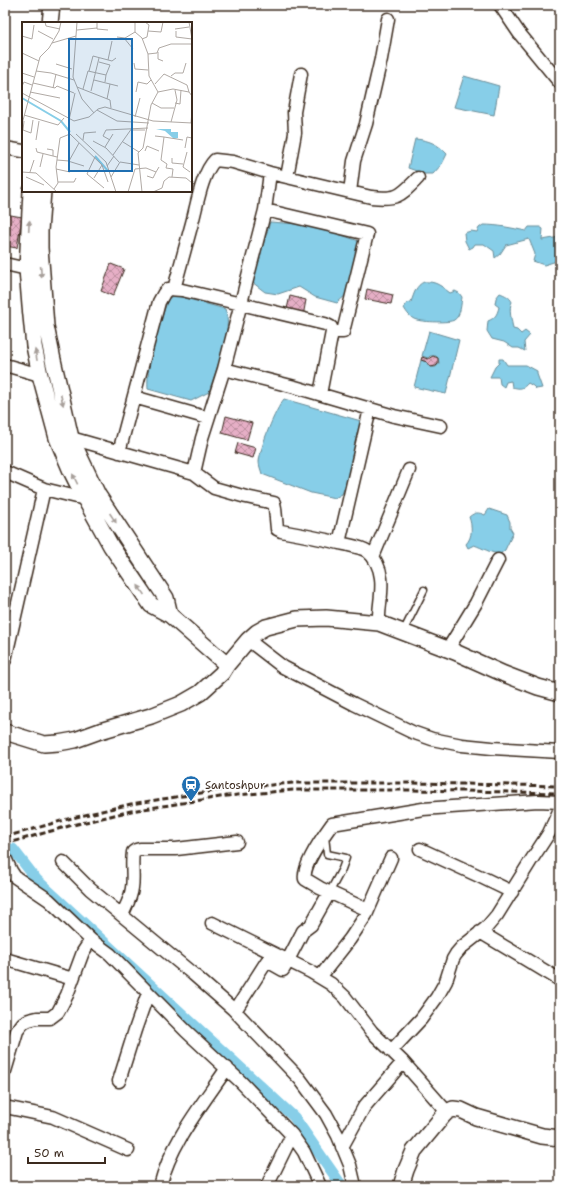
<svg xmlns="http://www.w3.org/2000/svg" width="565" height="1191" viewBox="0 0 565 1191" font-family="'Shantell Sans',sans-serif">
<defs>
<pattern id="building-cross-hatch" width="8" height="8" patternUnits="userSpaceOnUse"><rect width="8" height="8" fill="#e6afc6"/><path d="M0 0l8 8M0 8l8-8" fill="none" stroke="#bc8fa0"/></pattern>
</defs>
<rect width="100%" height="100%" fill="#fff"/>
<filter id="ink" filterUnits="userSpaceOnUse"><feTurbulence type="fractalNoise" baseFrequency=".025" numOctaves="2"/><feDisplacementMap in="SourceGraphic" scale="8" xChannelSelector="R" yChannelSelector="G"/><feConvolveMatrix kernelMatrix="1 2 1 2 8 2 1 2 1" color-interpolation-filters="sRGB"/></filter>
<g filter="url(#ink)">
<path fill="#87cee8" stroke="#698c97" d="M464,76L499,86L494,115L454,107Z
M415,139C429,140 438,144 447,154L442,164L433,174H425L408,168Z
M270,222L311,225L359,241L358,251L348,293L337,303L315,297L299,287L278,294L265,292L252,282Z
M483,225C498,225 512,228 526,231L529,227H540L543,229L542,240L560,237V260L544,265L533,261L535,254L529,239L506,245L500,254L495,258L494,251L484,244H475L473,247L469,249L465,241L464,233L471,231L477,232L479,228Z
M424,282C436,281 441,286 450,293L455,291L459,293L462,297C461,303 461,316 454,320C450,323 423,322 417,320C411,319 407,313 404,308L407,303L411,302C414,294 416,285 424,282Z
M500,293C505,295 510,297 512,302C508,308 512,322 513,329L517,330L521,334L525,331L530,335L524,342L525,351L519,348H513L504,342L492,339L487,331L488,321C495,318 497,315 499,307L495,304L496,298Z
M174,295L225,309C234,328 215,372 209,392L191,401L148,389C146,361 159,326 168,299Z
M429,331L459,340L446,394L414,387L421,360L427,362L428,365C432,369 437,368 439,363L438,358L436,356H430L428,358L422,356Z
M499,359H503L507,365H526L537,371V374L542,388L536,389L533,386L528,383C523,389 520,389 512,387L511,381L506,382L504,387L500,384L499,377H490L495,367L499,363Z
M284,399L361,421L364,424L359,448L342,494L335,498L311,493L262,474C261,470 259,466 259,462C260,447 275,410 284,399Z
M489,509L507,515L510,522V528L513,533L505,550L500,554C490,553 483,548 474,545L468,548L466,544C473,537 472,525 469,517C475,512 478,512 485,515Z"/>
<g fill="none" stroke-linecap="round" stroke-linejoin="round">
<path stroke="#87cee8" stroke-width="11" d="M13,849L37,880L294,1117L342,1186"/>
</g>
<path fill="url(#building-cross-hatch)" stroke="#3b2a1e" d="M5,214L22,217L17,248L5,246Z
M111,264L124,269L113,296L101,291Z
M367,289L393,295L391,304L365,299Z
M290,296L306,300L303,316L286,313Z
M433,356L438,358V364L436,366L430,367L427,362L421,360L422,357L428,359Z
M226,416L252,423L247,440L222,433Z
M238,443L256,448L253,458L235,453Z"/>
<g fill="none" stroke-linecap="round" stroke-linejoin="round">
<defs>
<path id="service" d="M403,632L424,590
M325,836L327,854L346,858L342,869L329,893"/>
<path id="minor" d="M500,5L519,33L560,83
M5,148L23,151
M287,177L295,133L294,112L301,74
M350,192L354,161L366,124L381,59L388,19
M265,210L367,234L343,332H332
M5,264L27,269
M174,289C180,267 186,245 192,223C197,205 202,173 215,160L233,162L270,173L371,197C398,200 400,196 418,178
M5,365L40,375
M224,369L295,387L394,416L441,426
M134,397L208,418
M71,438L194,473L214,488L246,497L274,503L275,508L277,529L281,531C302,535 323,539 344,544C352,546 361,547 367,551C375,557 380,568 381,578C383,593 378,608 379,623
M119,452L159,302L164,293L168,289L182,290L325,324L331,327L332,332L320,394
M5,472L44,489
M194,473L202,438L224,369L265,210L270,173
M339,543L370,409
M373,557L409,470
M248,640L283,667L354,704L412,732L432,739L462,745L492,748L560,752
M448,649L476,603L498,560
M5,660L44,489L85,499L91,497
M420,849L479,876L512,892
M5,858L11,871L15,877L49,900L91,940L110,954L186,1031L241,1082L292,1135L304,1152L320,1186
M63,862L90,889L193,974L233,1009L300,1079L326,1114L338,1136L350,1165L355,1186
M368,910L320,888L305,879C302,866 324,835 332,824L423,809L538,801L560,802
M122,915C126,906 131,898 132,888C134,876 131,864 133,852L136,850L140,849H176L237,842
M212,923L311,972L331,984L345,997L372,1032L403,1062L447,1112
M480,932L560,980
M5,959L73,979
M288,960L303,931L311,925L329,893
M320,977L350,939L366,915L391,858
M235,1011L267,961L283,970L289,960
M391,1051L421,1019L437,997L446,981L453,959L456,954L462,947L486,928L497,915L530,862L549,833L560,809
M5,1071L17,1031L23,1023L29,1020L37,1018H50L58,1012L67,995L83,952L91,940
M119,1081L135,1030L148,993
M5,1107L53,1117L128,1150
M342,1147L364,1107L403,1062
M160,1186C171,1142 202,1105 227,1068
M267,1186L292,1135"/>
<path id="tertiary" d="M50,23L52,5
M31,191L27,269L30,306L34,346L40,375L57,438L71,471L85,499L111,546L151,605L170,615L227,665
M43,191L40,231V248L46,326L53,360L71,438L98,495L166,598L170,615
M5,732L44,744L58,743L75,740L100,731L151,716L181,704L200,693L222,673L227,665L248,640L257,632L266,627L297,619L326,618L379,623L455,652L504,674L538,687L560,693
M401,1186L406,1170L414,1151L443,1116L447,1112L453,1109L461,1110L476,1117L542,1136L560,1138"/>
</defs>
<use href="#service" stroke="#3b2a1e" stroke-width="9"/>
<use href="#minor" stroke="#3b2a1e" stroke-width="15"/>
<use href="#tertiary" stroke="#3b2a1e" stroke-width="18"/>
<use href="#service" stroke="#fff" stroke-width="6"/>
<use href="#minor" stroke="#fff" stroke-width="12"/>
<use href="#tertiary" stroke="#fff" stroke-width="15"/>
<path stroke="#3b2a1e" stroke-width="3" stroke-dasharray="6 3" stroke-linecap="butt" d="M5,837L68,819L131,804L227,789L293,783H413L560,786
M5,844L69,826L131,811L227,796L293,790H413L560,793"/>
</g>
<defs><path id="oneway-solid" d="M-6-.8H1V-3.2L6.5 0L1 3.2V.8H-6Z"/></defs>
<g fill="#a79f9a">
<use href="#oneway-solid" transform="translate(29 226) rotate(-87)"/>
<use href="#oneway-solid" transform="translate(41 272) rotate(86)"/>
<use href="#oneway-solid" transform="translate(36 355) rotate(-101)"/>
<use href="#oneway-solid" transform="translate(62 400) rotate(77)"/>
<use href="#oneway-solid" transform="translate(75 479) rotate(-116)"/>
<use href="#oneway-solid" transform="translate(113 518) rotate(56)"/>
<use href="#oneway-solid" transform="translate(141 590) rotate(-124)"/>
</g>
</g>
<defs>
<symbol id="station-pin" viewBox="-11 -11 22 30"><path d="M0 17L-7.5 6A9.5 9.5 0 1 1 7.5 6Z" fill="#1f6fb2" stroke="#fff"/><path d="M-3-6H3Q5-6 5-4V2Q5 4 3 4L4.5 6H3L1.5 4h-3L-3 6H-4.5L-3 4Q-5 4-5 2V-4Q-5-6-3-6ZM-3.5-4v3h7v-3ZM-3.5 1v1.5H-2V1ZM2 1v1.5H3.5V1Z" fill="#fff"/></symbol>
</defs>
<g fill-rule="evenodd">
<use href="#station-pin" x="180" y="774" width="22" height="30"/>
</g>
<g text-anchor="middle" stroke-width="3.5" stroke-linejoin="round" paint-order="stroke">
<g font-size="11" fill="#3b2a1e" stroke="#fff" text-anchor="start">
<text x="205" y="789">Santoshpur</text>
</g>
</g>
<g transform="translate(22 22)">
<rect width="170" height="170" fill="#fff"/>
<path d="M134,107H149V110H156V116L152,117L143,109Z" fill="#87cee8"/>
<path fill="none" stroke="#87cee8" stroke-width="2" d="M0,76L39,99L48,110M73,134L86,149"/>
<path fill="none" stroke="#b1aaa5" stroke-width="1" d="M23,0L24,4L38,7M55,0L51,55L60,77L72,91M75,0V7L86,8M113,0V10L120,16L126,32L127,54L136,70L129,83L121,126L116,131L120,170M167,0L170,17M153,7L167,5M55,8L75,6M16,9L31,17M126,9L139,10L141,0M154,9V15L170,17M0,14L10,17L12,3M95,15L103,16L113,10M102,16L111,27M120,17L125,15L127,3L123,0M30,21L54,14M136,30V37L141,39M0,31L17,39M126,32L135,31L137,26L149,22H170M86,38L90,19M77,40L88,43L84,53M112,41L113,47L126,48M34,42L50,47M14,49L29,51L52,58M67,49L71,34L90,39L94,36M0,51L12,55M149,54L153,51H161L164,41M72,58L96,64M11,61L33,66L35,64L52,71M133,62L142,52L165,63L167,70M0,64L2,60L10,63M55,65L88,78L89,86M31,66L34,52M61,67L66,49L84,53L83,60M69,69L77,36M8,70L38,76M114,70L116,60L125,62L129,58M136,70L151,67L167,70L170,74M0,71L52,99L67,95L76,87L83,85L131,99L170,101M85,77L88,62M130,81L139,86H152M153,81L158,82L159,68M75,88L95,99L127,101M2,93L36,103L42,96M113,95L118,76M47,98L53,71M2,99L1,108L9,111L11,98M149,100L155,78L153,68M169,101L170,89M0,102L18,35L27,26L37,9L39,0M109,108H123M54,112L84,140L94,170M133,114L142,115L139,138L145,142L144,146L151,147L150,155M142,115L161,118M14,118L17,99M61,118L62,111L74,110M88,118L81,114L84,108L126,106M71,119L84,126L97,140M101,120L117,130M83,125L91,112M14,126L15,130L35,135M163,126L165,115L170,116M25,127L31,128V134M123,129L125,124L137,129M165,130L161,145L168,150M91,133L110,106M73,135L65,152L82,166M150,136V141L161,142M35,138L47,139L57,121M46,139L62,144M85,144L92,134M18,145L21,132M34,147L48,150M0,150L14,151L35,170M8,150L12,138M125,154L131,156L134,150M4,155L22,163M89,155L98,140L117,143M72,156L80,143M36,160H52L54,156M32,167L36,161L34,145L38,116L48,112L80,143L86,160M106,170L113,147L124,146L134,150L137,145M131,170L140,166L142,159L147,155L164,156L170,161"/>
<path fill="#1f6fb2" fill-opacity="0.15" stroke="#1f6fb2" stroke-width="2" d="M47,17H110V149H47Z"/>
<rect width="170" height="170" fill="none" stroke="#3b2a1e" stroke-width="2"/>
</g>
<rect width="565" height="1191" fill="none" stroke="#fff" stroke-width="20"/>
<rect x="10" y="10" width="545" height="1171" fill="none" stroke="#3b2a1e" stroke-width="1.5" filter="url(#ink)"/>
<path d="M28 1157v6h77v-6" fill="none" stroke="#3b2a1e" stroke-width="2"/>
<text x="34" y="1157" font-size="12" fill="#3b2a1e" stroke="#ffffff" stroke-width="3" paint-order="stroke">50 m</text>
</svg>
